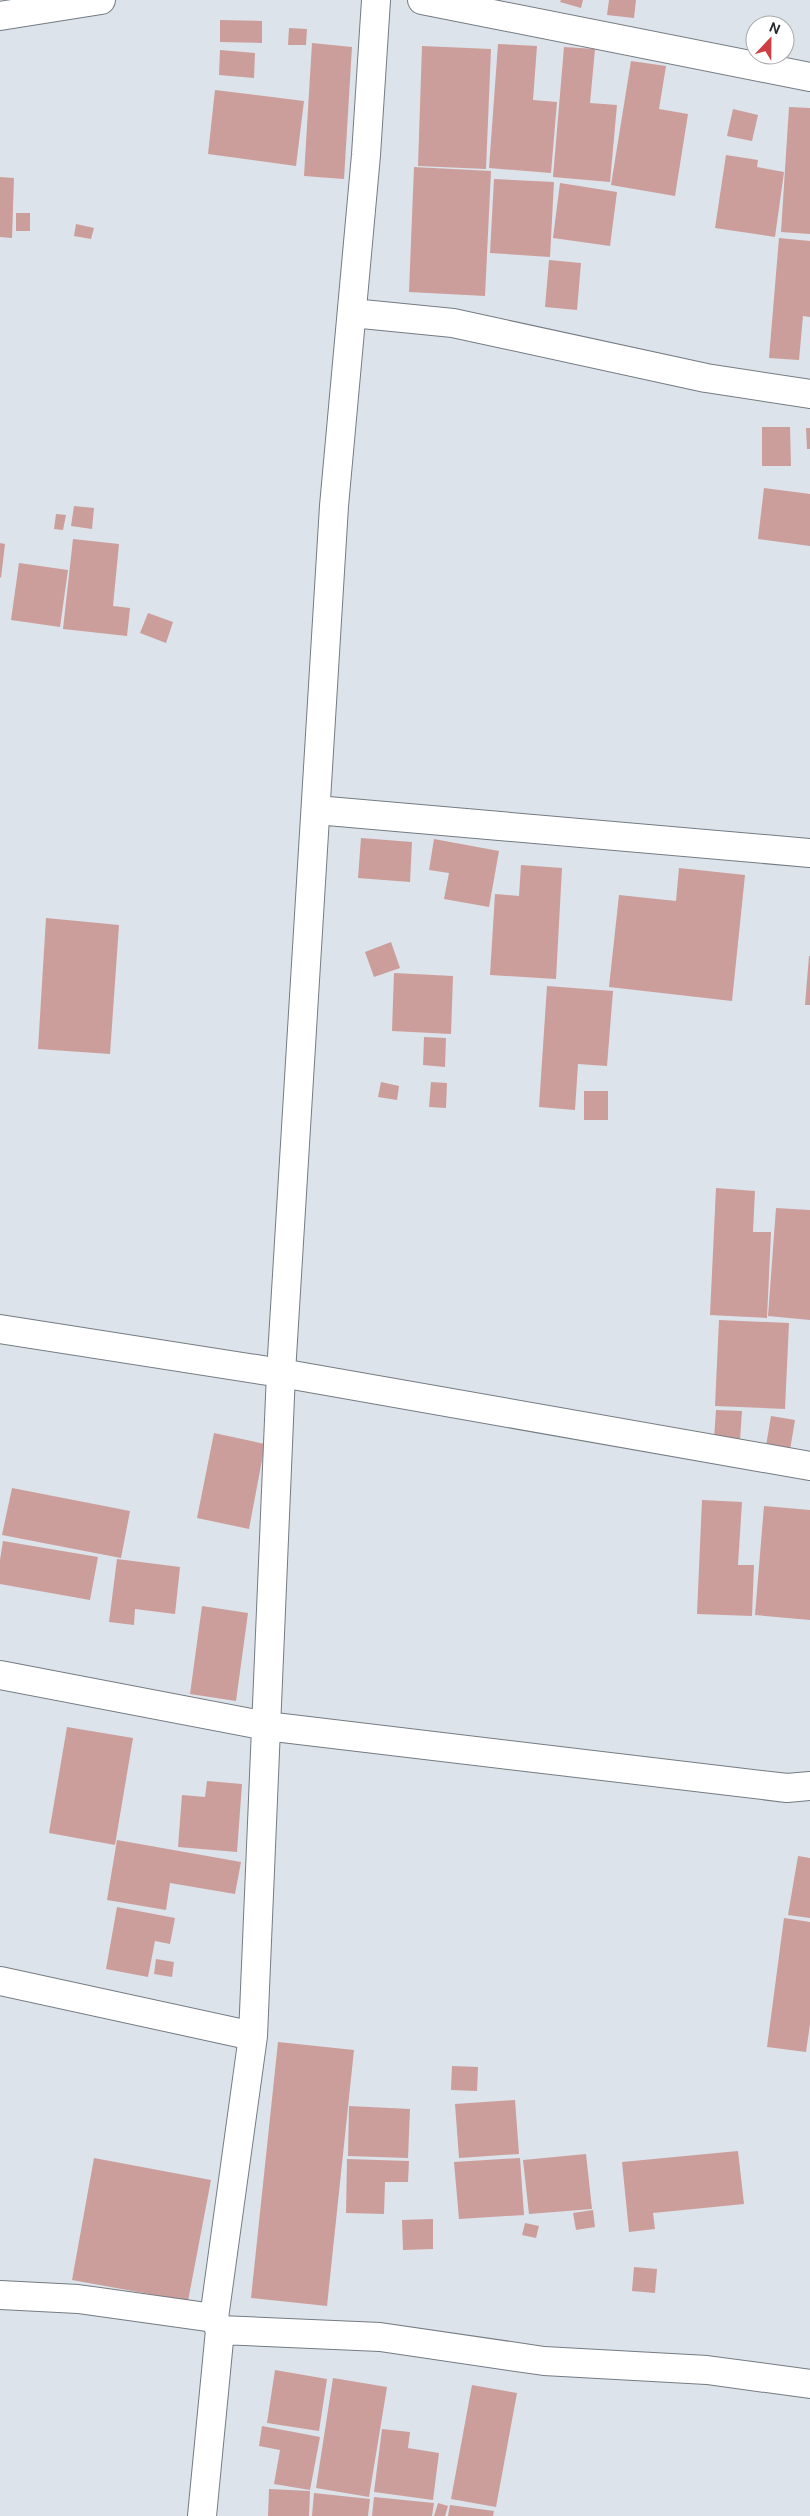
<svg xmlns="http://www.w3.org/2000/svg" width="810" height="2516" viewBox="0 0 810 2516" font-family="'DM Sans',sans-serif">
<rect width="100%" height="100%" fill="#dce3ea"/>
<path fill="#cc9e9b" d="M561,0H583L581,8L560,2Z
M609,0H636L634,18L607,15Z
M220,20L262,21V43L220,42Z
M289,28L307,29L306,45H288Z
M312,43L352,47L344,179L304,176Z
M498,44L537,46L533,100L557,102L551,173L489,168Z
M422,46L491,49L486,169L418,166Z
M564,47L595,49L590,103L617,105L610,182L553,177Z
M220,50L255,53L254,78L219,75Z
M631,61L666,66L659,109L688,114L675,196L611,185Z
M215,90L304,101L296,166L208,154Z
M789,107L810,108V234L781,232Z
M733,109L758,115L752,141L727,136Z
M726,155L758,160L757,167L784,172L775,237L715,228Z
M414,167L491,171L485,296L409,292Z
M0,177L14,178L12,238L0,237Z
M494,179L554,182L550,257L490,253Z
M560,183L617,192L610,246L553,238Z
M16,213H30V231H16Z
M76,224L94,228L91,239L74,236Z
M779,238L810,241V317L803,316L799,360L769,358Z
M549,260L581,263L577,310L545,307Z
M762,427H790L791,466H762Z
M806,428H810V449H807Z
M764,488L810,494V546L758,539Z
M74,506L94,508L92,529L71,526Z
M56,514L66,515L63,530L54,529Z
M73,539L119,544L113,606L130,608L127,636L63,629Z
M0,543L5,544L1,578L0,577Z
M19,563L68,570L60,627L11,620Z
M148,613L173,622L166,643L140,633Z
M361,838L412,842L410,882L358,878Z
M434,839L499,851L489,907L444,899L449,873L429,870Z
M521,865L562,868L556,979L490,975L495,894L519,896Z
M679,868L745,875L732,1001L609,987L619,895L676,901Z
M46,918L119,925L110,1054L38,1049Z
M391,942L400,968L374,977L365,952Z
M809,956H810V1005H805Z
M394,973L453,976L451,1034L392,1031Z
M547,986L613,991L607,1066L578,1064L575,1110L539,1107Z
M424,1037L446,1038L445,1067L423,1065Z
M381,1082L399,1086L397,1100L378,1097Z
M431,1082L447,1083L446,1108L429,1107Z
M584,1091H608V1120H584Z
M716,1188L755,1191L753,1232H771L767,1318L710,1315Z
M776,1208L810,1210V1320L768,1316Z
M719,1320L789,1323L785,1409L715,1406Z
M716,1410L742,1411L740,1440L714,1439Z
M771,1416L795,1420L790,1450L766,1446Z
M214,1433L265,1444L249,1529L197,1518Z
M12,1488L130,1511L121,1558L2,1535Z
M702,1500L742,1502L738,1565H754L752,1616L697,1614Z
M764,1506L810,1510V1620L755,1615Z
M3,1541L98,1557L90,1600L0,1584V1560Z
M117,1559L180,1567L175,1614L135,1609L134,1625L109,1622Z
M202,1606L248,1613L236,1701L190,1694Z
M67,1727L133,1738L115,1845L49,1833Z
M207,1781L242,1784L237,1852L178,1847L182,1795L205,1797Z
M117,1840L241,1862L235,1894L170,1883L166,1910L107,1900Z
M798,1856L810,1858V1918L788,1915Z
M117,1907L175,1918L170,1944L155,1941L148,1977L106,1969Z
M784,1918L810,1922V2024L806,2052L767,2047Z
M156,1959L174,1962L172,1977L154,1974Z
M278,2042L354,2050L327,2306L251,2298Z
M452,2066L478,2067L477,2091L451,2090Z
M515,2100L519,2154L459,2158L455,2104Z
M349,2106L410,2109L408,2158L348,2156Z
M738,2151L744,2204L653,2213L655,2229L629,2232L622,2162Z
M586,2154L592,2209L529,2214L523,2160Z
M94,2158L211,2180L188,2301L72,2280Z
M520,2158L524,2215L459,2219L454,2162Z
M347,2159L409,2161L408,2182H385L384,2214L346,2213Z
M593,2210L595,2227L576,2230L573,2213Z
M433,2219V2249L403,2250L402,2220Z
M525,2223L539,2226L536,2238L522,2235Z
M634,2267L657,2269L655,2293L632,2291Z
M275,2370L327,2379L319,2431L267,2423Z
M333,2378L387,2387L369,2497L316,2488Z
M472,2385L517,2393L496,2507L451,2499Z
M262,2426L320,2437L310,2490L274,2484L280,2450L259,2446Z
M382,2429L410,2432L408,2448L439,2453L433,2500L374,2492Z
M269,2489L310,2491L309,2516H268Z
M314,2493L370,2499L368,2516H312Z
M374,2497L434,2503L432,2516H372Z
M438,2503L448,2506L445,2516H434Z
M450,2505L494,2511L493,2516H448Z"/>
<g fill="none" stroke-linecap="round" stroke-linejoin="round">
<defs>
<path id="minor" d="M422,0L810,77
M0,16L101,0
M352,313L453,323L706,378L810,394
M316,810L810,853
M0,1329L281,1373L810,1466
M0,1675L266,1726L787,1788L810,1786
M0,1981L253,2036
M0,2295L78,2299L214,2318
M220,2330L380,2337L544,2361L707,2370L810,2384
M202,2516L220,2330L214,2318L253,2036L281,1373L334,506L366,155L376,0"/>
</defs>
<use href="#minor" stroke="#757b82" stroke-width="30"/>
<use href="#minor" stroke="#fff" stroke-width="28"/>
</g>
<g transform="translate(770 40) rotate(22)"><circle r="24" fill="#ffffff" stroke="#a9aaab"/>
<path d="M0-4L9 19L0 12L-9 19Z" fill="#ce3f43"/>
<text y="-8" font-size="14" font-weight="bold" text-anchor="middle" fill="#272a2d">N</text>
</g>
</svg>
